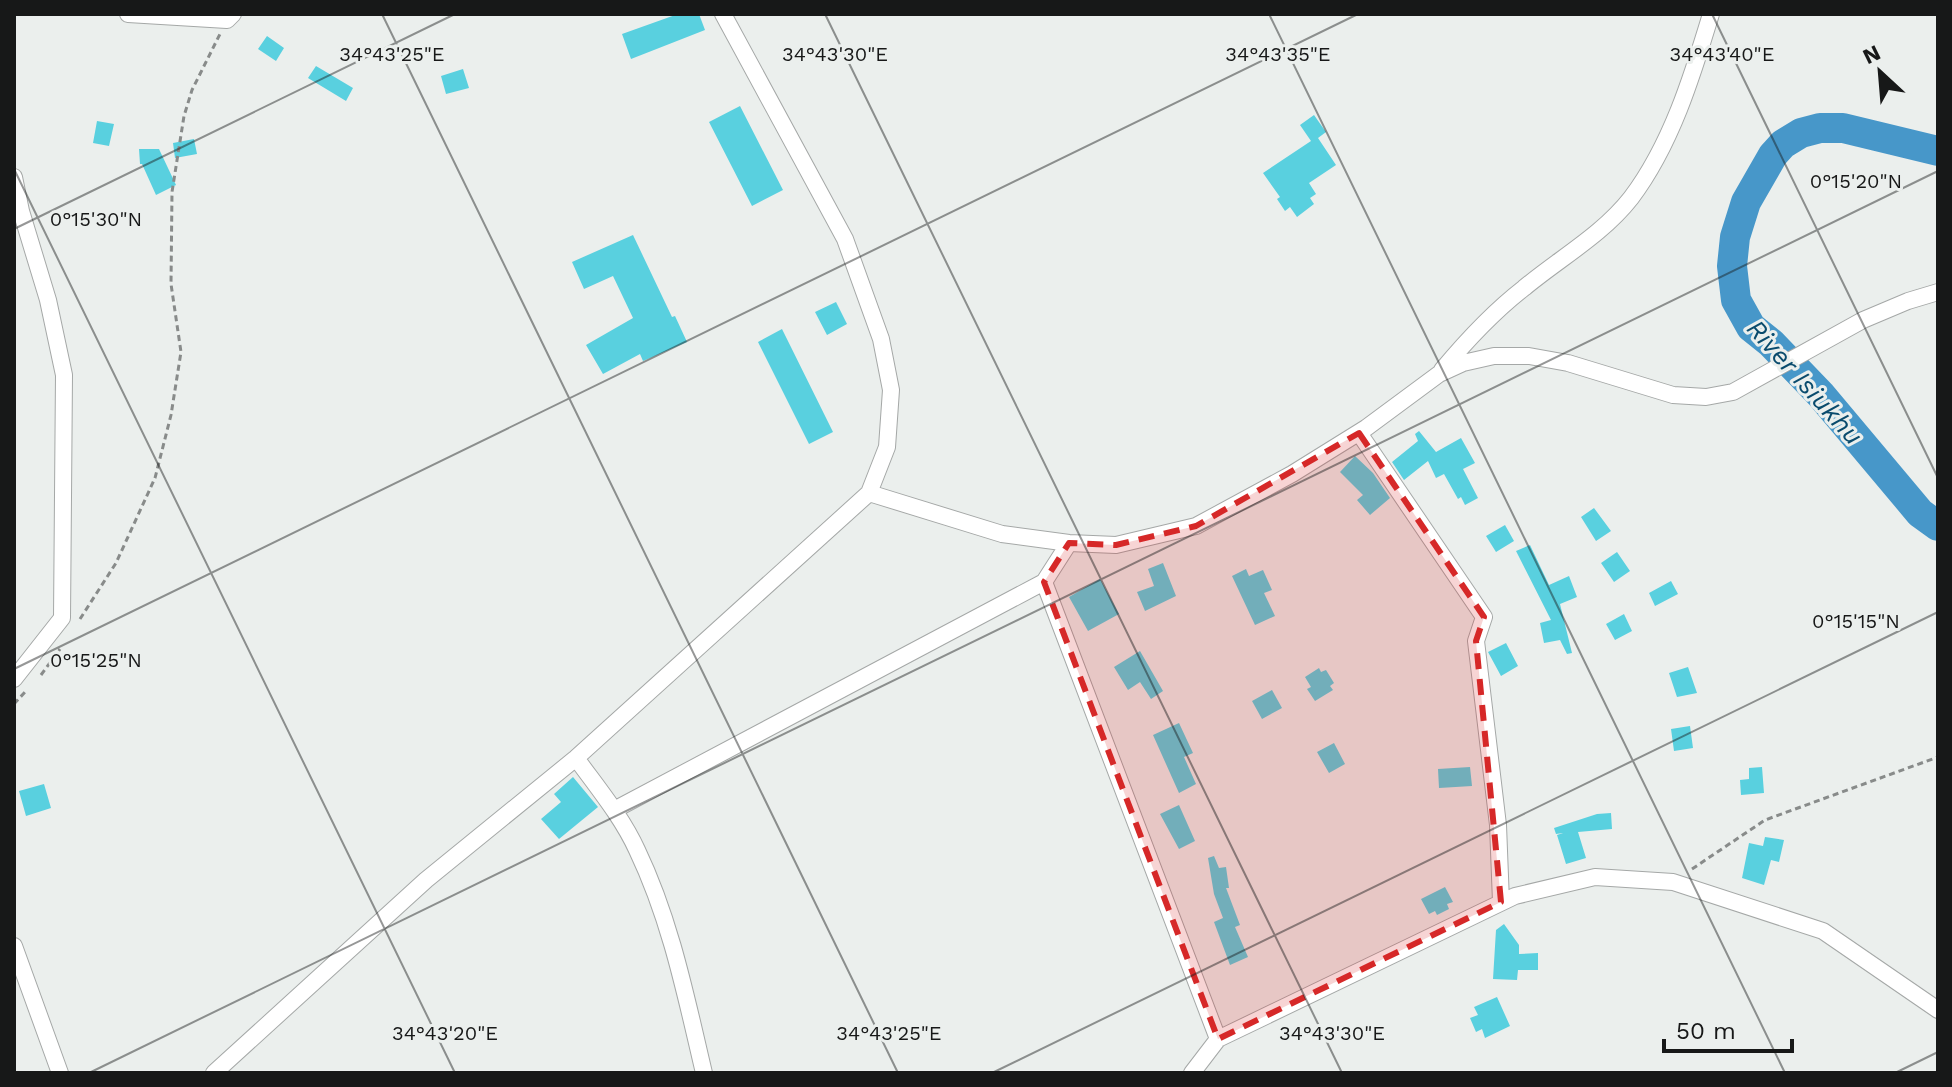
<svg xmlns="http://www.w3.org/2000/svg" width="1952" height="1087" viewBox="0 0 1952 1087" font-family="'Work Sans',sans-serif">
<rect width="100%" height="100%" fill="#ebefed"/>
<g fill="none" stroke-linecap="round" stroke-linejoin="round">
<path stroke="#4797c9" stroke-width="30" d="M1938,151L1843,128H1820L1801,133L1783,144L1773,155L1746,202L1735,237L1732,266L1736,300L1751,327L1771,343L1821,395L1920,513L1938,526"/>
</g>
<path fill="#59d0df" d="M678,14H699L705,30L631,59L622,34Z
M267,36L284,48L276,61L258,49Z
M316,66L353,88L346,101L308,78Z
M463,69L469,88L446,94L441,76Z
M740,106L783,190L752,206L709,122Z
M1314,115L1326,132L1318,138L1336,165L1309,183L1316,194L1310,198L1314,204L1297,217L1290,207L1285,211L1277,199L1280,197L1263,173L1311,141L1300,125Z
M97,121L114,124L109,146L93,143Z
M194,139L197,154L175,158L173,143Z
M139,149H159L176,185L156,195L142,164H140Z
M633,235L672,317L675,316L687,342L643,361L640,354L603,374L586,345L633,318L613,276L584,289L572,262Z
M836,302L847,324L827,335L815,312Z
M782,329L833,432L809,444L758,342Z
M1419,431L1436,452L1461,438L1475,463L1463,469L1478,498L1465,505L1461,497L1458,499L1444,474L1436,478L1428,461L1404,480L1392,462L1418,441L1415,434Z
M1355,456L1373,473L1390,498L1370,515L1357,500L1363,495L1340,472Z
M1594,508L1611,531L1596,541L1581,517Z
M1505,525L1514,541L1496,552L1486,536Z
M1530,545L1549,585L1569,576L1577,597L1560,604L1572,653L1567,654L1560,640L1544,643L1540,623L1551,620L1516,551Z
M1617,552L1630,571L1614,582L1601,563Z
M1163,563L1176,596L1145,611L1137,592L1154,586L1148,569Z
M1246,569L1249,576L1263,570L1272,590L1264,593L1275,616L1255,625L1232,576Z
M1100,579L1119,614L1088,631L1069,597Z
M1671,581L1678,594L1655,606L1649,593Z
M1624,614L1632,631L1615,640L1606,624Z
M1506,643L1518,666L1501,676L1488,652Z
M1140,651L1163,691L1151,699L1140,682L1128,690L1114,667Z
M1688,667L1697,693L1677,697L1669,673Z
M1319,668L1321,672L1326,670L1334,683L1330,686L1333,690L1315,701L1307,689L1311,687L1305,677Z
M1272,690L1282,708L1262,719L1252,701Z
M1179,723L1193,753L1184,757L1196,784L1179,793L1153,735Z
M1690,726L1693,748L1674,751L1671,729Z
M1334,743L1345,764L1329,773L1317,752Z
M1470,767L1472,786L1439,788L1438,769Z
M1762,767L1764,793L1741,795L1740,780L1749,779V768Z
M573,777L598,807L559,839L541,819L561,802L554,794Z
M44,784L51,808L26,816L19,791Z
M1179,805L1195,841L1179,849L1160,814Z
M1611,813L1612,829L1578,832L1586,858L1566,864L1557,835L1563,833L1556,834L1554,828L1597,814Z
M1765,837L1784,840L1779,862L1771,860L1764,885L1742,878L1749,843L1763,846Z
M1214,856L1219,868L1226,867L1229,888H1226L1240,925L1235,927L1248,957L1230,965L1214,922L1223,918L1214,894L1208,858Z
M1445,887L1453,902L1447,904L1449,909L1437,915L1435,911L1429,914L1421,899Z
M1504,924L1519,945V954L1538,953V970H1518L1517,980L1493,979L1496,930Z
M1497,997L1510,1026L1485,1038L1482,1029L1476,1032L1470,1018L1478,1015L1474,1007Z"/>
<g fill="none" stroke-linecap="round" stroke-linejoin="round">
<defs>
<path id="minor" d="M128,14L227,20L233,14
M14,177L21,211L48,300L64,375L62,618L14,679
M1442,370C1467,340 1493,312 1524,288C1560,258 1602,235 1631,198C1671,145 1692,77 1711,14
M1359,433L1484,617L1476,641L1498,825L1501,902
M869,493L1002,534L1069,543L1116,545L1196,526L1292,474L1366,428L1439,374L1463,363L1494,356H1529L1568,363L1673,395L1706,397L1733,392L1863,320L1908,301L1938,292
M1044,582L1218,1039
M576,758C597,787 622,817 637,850C671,921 686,997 704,1073
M614,810L1044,582L1069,543
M14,946L60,1073
M214,1073L426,880L576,758L869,493L887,447L891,390L881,339L845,239L723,14
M1192,1073L1218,1039L1515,896L1595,877L1673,882L1823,931L1938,1010"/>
</defs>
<use href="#minor" stroke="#a5a8a7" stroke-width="18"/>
<path stroke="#888b8a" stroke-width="3" stroke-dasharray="6 4" stroke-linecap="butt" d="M80,619L116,563L155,478L171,415L181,352L171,284L172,192L184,116L192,90L220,34
M41,675L60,649
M14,704L25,692
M1692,869L1765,820L1938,757"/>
<use href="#minor" stroke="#fff" stroke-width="16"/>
</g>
<path fill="#d62828" fill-opacity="0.2" stroke="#d62828" stroke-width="6" stroke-dasharray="16 10" stroke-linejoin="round" d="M1359,433L1484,617L1476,641L1501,902L1218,1039L1044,582L1069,543L1116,545L1196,526Z"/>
<path fill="none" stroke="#171818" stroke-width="2" stroke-opacity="0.45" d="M382,14L898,1073M825,14L1342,1073M1269,14L1785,1073M1712,14L1938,478M14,169L455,1073M14,229L455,14M14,669L1358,14M89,1073L1938,171M992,1073L1938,612M1895,1073L1938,1052"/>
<g text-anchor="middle" stroke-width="6" stroke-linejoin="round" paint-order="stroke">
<g font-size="26" font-style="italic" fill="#0a4b6d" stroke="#ebefed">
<text transform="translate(1805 382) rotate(48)" y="9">River Isiukhu</text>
</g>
</g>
<g font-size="20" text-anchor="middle" fill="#171818" stroke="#ebefed" stroke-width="6" stroke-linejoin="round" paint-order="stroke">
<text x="392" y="61">34°43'25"E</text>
<text x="1722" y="61">34°43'40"E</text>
<text x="835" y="61">34°43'30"E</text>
<text x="1278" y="61">34°43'35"E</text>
<text x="1856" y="188">0°15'20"N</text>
<text x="96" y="226">0°15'30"N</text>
<text x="1856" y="628">0°15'15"N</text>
<text x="96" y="667">0°15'25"N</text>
<text x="445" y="1040">34°43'20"E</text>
<text x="889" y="1040">34°43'25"E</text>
<text x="1332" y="1040">34°43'30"E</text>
</g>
<rect width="1952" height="1087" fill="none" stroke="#171818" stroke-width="32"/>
<g transform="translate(1880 72) rotate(334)" stroke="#ebefed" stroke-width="6" paint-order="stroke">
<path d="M0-6L14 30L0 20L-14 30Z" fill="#171818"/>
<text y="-12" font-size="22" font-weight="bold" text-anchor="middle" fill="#171818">N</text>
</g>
<path d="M1664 1039v12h128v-12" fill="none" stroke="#171818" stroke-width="4"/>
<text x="1676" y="1039" font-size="24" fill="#171818" stroke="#ebefed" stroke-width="6" paint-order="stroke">50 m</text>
</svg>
